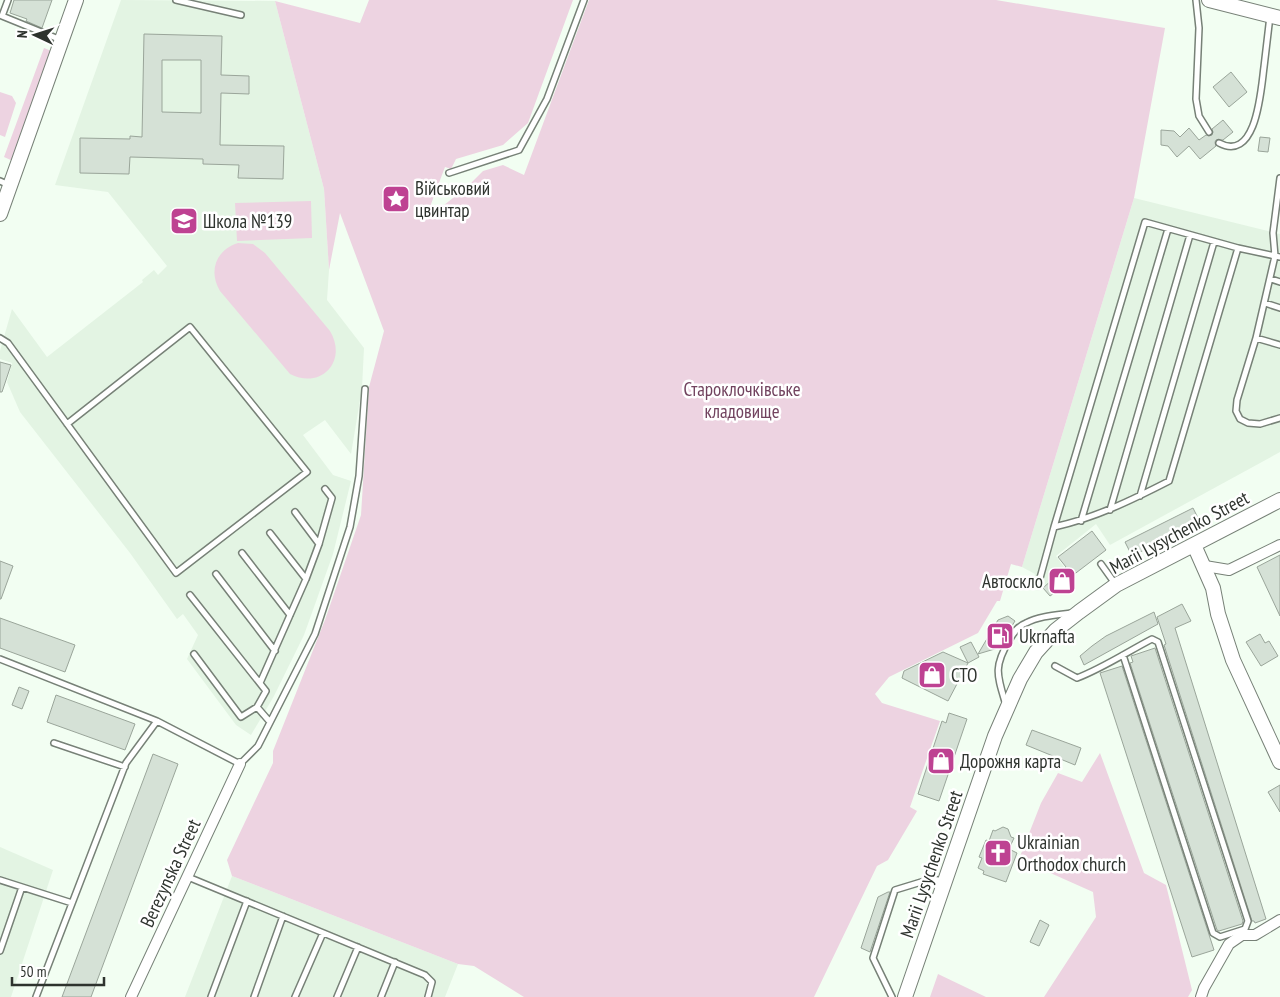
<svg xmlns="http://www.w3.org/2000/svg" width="1280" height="997" viewBox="0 0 1280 997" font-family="'PT Sans Narrow',sans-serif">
<rect width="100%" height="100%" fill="#f2fef2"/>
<path fill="#e3f4e3" d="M121,0L275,1L324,189L329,270L327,300L364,348L362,388L351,454L325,420L303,435L333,475L351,481L333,554L304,635L274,696L251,735L236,725L187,659L198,635L183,614L177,619L130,553L20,412L7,382L12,363L0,359V351L12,309L47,357L143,282L142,280L154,270L158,275L167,266L108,192L55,185Z
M1134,198L1280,234V452L1110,545L1096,524L1056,556L1064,567L1039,591L1030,588L1035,574L1022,567Z
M0,847L53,870L11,997H0Z
M232,876L458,964L445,997H185Z"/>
<path fill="#edd3e1" d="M369,0H573L528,123L503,145L456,159L451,169L445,167L425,220L467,187L483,171L503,165L524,175L589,0H996L1165,28L1134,198L1022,567L1011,564L1000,601H997L978,633L889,677L875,694L882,703L940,721L910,807L917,811L888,860L877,866L814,997H524L474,966L458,964L232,876L227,860L273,763V751L325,620L361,515L369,387L384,331L340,213L329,270L324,189L275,1L360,23Z
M44,48L54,52L13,161L4,157Z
M0,92L12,96L16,103L5,137L0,135Z
M311,201L312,238L237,241L235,203Z
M238,243L253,244L265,253L330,331C348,361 321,390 290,374L220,291C208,271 216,250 238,243Z
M1100,753L1144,873L1166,885L1192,990L1188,997H1044L1096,917L1093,892L1019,859L1041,803L1058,773L1082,782Z
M938,974L986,997H930Z"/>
<path fill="#d5e1d6" stroke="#9aa59a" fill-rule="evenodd" d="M14,0H52L42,28L26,21L27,19L10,13Z
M144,34L222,36L221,75L249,76V94L221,93L220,145L284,146L283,179L238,178L239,165L203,164V159L130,157L129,174L80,173V138L130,139V136L142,137ZM162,60H201V113L162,112Z
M1231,72L1247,92L1229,107L1213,87Z
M1223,120L1233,132L1223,140H1216L1215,142L1216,146L1200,159L1189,146L1177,157L1168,146L1161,145V130L1174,131L1180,137L1189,128L1199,140L1206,135L1209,136L1212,135L1213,132L1212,129Z
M1260,137L1270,138L1268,152L1258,151Z
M0,362L11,365L2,392H0Z
M1193,508L1200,522L1132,556L1125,542Z
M1092,531L1106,550L1068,579L1070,582L1050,596L1043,588L1066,567L1058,557Z
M1280,555V616L1257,567Z
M0,561L13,566L1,599H0Z
M1182,604L1191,621L1175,628L1266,919L1255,923L1254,921H1252L1164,645L1166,644L1157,617Z
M1154,612L1158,624L1084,665L1080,656L1092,646L1106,636Z
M1008,616L1015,621L998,648L978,654L998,620Z
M0,618L75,645L65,672L0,648Z
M1260,634L1265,643L1269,641L1278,656L1261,666L1246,642Z
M971,642L979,657L968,663L960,647Z
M1155,648L1243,921L1242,924L1219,931L1217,930L1130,663L1133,662L1131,656Z
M943,652L968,663L948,701L902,678L904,671Z
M1122,666L1214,950L1192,957L1100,673Z
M19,687L29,691L22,709L12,705Z
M56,695L135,724L125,750L47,722Z
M949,713L967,719L939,801L918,794L942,721L946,723Z
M1032,730L1081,748L1075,765L1026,745Z
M153,754L178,764L91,997H62Z
M1280,785V812L1268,792Z
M1003,827L1008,829L1011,837L1014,838L1009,849L1017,853L1006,882L983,874L984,871L978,868L982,858L979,857L986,840L989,841L993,830L995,831Z
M888,892H890L870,952L861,948L878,897Z
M1040,920L1049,925L1039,946L1030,942Z"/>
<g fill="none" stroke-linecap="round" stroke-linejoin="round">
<defs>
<path id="lane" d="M8,0L2,16L61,40
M176,0L241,15
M1196,0L1199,28L1196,99L1199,116L1209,132
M1219,143C1257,163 1261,89 1264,67C1266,50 1268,33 1270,16
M449,173L519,150L547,99L584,0
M1280,178L1273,233L1275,256L1256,338L1237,400L1236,411L1240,419L1248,423L1260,424L1280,418
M0,181L9,185
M1271,279L1280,282
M1265,303L1280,308
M0,338L8,343L176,573L307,472L190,327L67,424
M1256,338L1280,345
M1140,496L1214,242
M1110,510L1190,235
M295,512L319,544
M1081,521L1168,229
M1054,527L1145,222L1238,248L1280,257
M270,533L306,579
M242,553L290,615
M1101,564L1116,585
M216,574L275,651
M1040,578L1054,527C1095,518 1132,500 1169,481L1238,248
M190,595L266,691L257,707L241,717L194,654
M0,659L157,721
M1055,666L1077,678C1103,668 1127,652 1152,639L1158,642L1248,921L1245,929L1220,937L1213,933L1123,655
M260,683L306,579L319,544L332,498L325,489
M1006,705C997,675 993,667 1010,639C1014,632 1018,626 1026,623C1039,616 1056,615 1071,613
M257,707L270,722
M54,743L125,767
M188,877L425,975L432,982L428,997
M0,880L72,903
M0,951L22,887
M36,997L126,763L157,721L240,764L258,746L315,634L350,527L359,476L365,389
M211,997L247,901
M254,997L283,916
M295,997L323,933
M337,997L358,947
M381,997L395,962
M892,997L873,958L895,890L931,879L945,881"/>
<path id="street" d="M1205,566L1229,570L1280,545
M131,997L240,764
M1201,997L1204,988L1229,944L1242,935H1255L1280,920"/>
<path id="secondary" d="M1209,0L1280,18
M0,214L76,0
M1194,545L1213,588L1218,614L1233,660L1280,762
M905,997L995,736L1020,679L1036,652L1056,630L1079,612L1116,585L1280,500"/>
</defs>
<use href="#lane" stroke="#778177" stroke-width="8"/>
<use href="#street" stroke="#778177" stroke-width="12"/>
<use href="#secondary" stroke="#778177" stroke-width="16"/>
<use href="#lane" stroke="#fff" stroke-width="5"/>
<use href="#street" stroke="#fff" stroke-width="10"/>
<use href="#secondary" stroke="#fff" stroke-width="14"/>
</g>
<defs>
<symbol id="sight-square" viewBox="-11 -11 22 22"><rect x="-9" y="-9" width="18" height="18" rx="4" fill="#be4292" stroke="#fff"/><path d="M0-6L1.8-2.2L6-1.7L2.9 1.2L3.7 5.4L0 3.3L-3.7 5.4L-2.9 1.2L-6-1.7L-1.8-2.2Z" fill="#fff"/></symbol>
<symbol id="school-square" viewBox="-11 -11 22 22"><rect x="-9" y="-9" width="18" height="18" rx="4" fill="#be4292" stroke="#fff"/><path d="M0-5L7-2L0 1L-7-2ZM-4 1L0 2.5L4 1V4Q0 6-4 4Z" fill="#fff"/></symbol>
<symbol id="shop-square" viewBox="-11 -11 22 22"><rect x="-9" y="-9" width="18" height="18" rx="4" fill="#be4292" stroke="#fff"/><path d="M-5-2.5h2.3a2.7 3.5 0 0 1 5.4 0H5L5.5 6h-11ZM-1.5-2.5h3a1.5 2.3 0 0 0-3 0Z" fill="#fff"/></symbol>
<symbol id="fuel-square" viewBox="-11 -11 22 22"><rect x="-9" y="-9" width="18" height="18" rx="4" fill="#be4292" stroke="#fff"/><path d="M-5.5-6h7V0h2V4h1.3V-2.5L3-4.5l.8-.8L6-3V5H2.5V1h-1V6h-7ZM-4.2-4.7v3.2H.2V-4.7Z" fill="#fff"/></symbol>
<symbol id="church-square" viewBox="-11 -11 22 22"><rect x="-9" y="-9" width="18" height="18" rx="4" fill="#be4292" stroke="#fff"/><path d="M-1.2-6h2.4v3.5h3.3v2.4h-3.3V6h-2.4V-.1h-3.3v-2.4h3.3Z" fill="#fff"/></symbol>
</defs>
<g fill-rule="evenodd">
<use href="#sight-square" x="380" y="183" width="32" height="32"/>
<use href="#school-square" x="168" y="205" width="32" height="32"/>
<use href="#shop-square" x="1046" y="565" width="32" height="32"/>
<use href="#fuel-square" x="984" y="620" width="32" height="32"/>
<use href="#shop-square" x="916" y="659" width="32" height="32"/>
<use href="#shop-square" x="925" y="745" width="32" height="32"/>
<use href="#church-square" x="982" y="837" width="32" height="32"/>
</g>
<g text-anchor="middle" stroke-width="5" stroke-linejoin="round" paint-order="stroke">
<g font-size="19" fill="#2e332e" stroke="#fff" text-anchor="start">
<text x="415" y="195">Військовий<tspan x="415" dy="22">цвинтар</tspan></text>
<text x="203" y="228">Школа №139</text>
<text x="1043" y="588" text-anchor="end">Автоскло</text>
<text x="1019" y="643">Ukrnafta</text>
<text x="951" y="682">СТО</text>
<text x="960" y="768">Дорожня карта</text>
<text x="1017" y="849">Ukrainian<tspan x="1017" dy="22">Orthodox church</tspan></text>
</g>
<g font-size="19" fill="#71425e" stroke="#fff">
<text x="742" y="396">Староклочківське<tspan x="742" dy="22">кладовище</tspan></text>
</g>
<g font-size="19" fill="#2e332e" stroke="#fff">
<text transform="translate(1179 532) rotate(-28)" y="7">Marii Lysychenko Street</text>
<text transform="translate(931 864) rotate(-71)" y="7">Marii Lysychenko Street</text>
<text transform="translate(170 873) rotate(-65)" y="7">Berezynska Street</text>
</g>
</g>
<g transform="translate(35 35) rotate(274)" stroke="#ffffff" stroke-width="4" paint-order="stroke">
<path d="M0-4L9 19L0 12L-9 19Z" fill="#2e332e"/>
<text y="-8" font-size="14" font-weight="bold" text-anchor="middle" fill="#2e332e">N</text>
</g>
<path d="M12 977v8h92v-8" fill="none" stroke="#2e332e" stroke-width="2.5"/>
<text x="20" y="977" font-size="15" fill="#2e332e" stroke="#ffffff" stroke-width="4" paint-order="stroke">50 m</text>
</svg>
